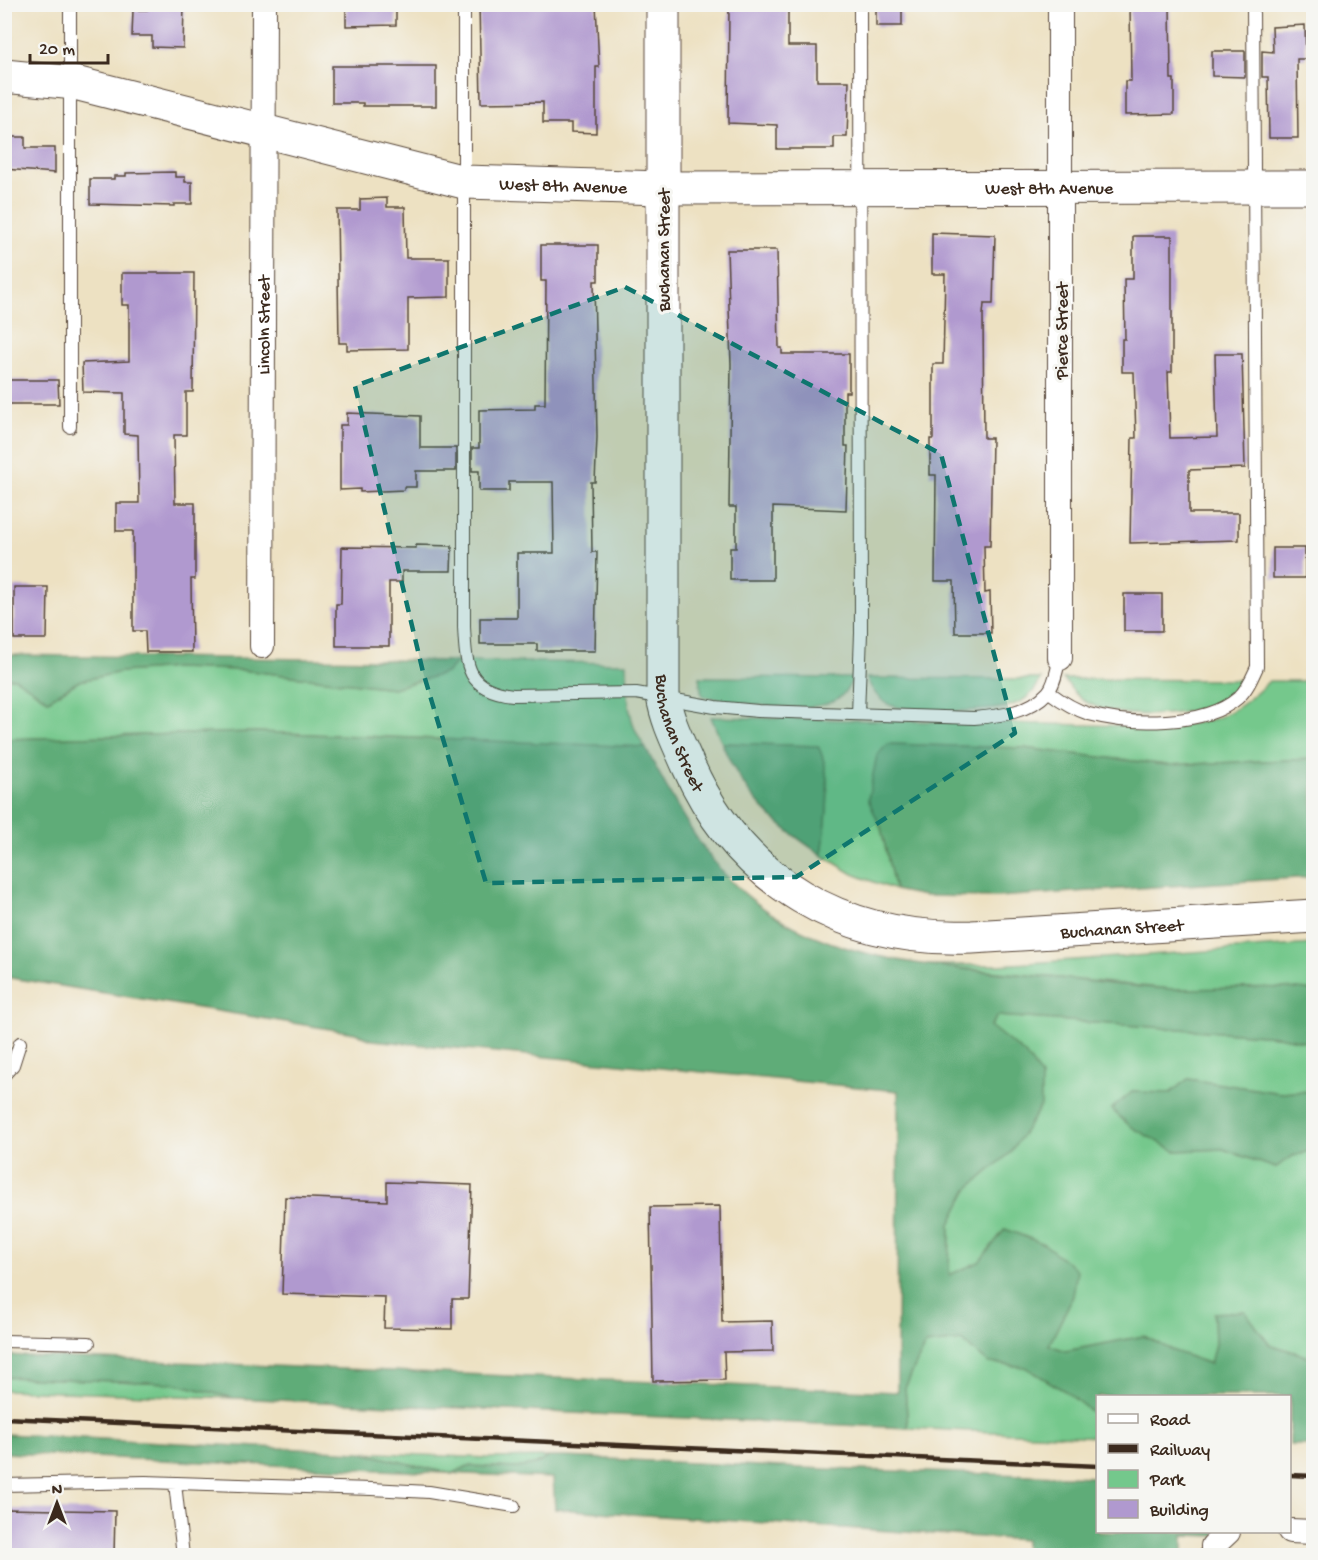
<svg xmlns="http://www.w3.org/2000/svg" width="1318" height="1560" viewBox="0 0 1318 1560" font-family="'Gochi Hand',sans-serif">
<rect width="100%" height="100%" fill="#f6f6f2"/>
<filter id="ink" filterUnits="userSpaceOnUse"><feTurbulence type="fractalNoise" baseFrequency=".0167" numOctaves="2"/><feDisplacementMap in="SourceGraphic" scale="12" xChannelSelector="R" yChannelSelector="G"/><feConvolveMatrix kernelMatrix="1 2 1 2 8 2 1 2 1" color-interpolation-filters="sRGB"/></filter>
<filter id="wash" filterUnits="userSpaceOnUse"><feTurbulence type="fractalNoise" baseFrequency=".008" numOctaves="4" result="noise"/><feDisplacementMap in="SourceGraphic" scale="24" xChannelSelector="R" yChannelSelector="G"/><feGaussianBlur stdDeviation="1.35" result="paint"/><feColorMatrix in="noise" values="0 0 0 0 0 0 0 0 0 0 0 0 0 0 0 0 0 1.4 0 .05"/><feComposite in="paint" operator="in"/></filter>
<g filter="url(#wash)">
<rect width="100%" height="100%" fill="#ede1c2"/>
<path fill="#74c88c" stroke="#587955" stroke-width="1.5" d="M457,661L627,663C628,694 626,721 645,747L256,732L5,739V678H15L48,700L79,681L121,672L175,668L242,670L393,688L446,673Z
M699,677L853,678C850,684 846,693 840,697C813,718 735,702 702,696Z
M866,678L1041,679C1035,691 1028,699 1015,704C995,713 911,713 890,705C878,700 872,689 866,678Z
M1063,679L1246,680C1238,687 1230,695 1221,701C1188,718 1119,720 1086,702C1077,698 1070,686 1063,679Z
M1269,681H1313V759L1167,765L1023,748L888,744L868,799L881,828L895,890L853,874L822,855C826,821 834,777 818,746L722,743L711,717L1136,726C1197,725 1224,727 1269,681Z
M1313,944V991L1171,989L928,965H998Z
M998,1016L1278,1036L1313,1043V1091L1281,1093L1188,1079L1170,1093L1132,1092L1175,1151L1223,1149L1275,1168L1293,1156L1313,1150V1358L1269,1344L1214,1313L1215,1344L1211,1364L1173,1351L1144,1336L1066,1351L1049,1345L1073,1296L979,1262L949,1276L950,1224L968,1189L1011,1152L1025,1054L989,1026Z
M962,1341L989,1363L1025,1367L1065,1391L1094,1414L1097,1411V1437L908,1428L905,1388L925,1345Z
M5,1377L173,1383L234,1398L5,1390Z
M359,1452L488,1458L549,1457L535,1465L516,1468L468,1466L452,1474Z"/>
<path fill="#5fac78" stroke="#4d6b4b" stroke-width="1.5" d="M5,655L457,661L446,673L393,688L242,670L175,668L121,672L79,681L48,700L15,678H5Z
M256,732L645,747C670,793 694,843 731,881C812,962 930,966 1037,976C1082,980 1127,987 1173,989C1219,990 1268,984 1313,991V1043L1278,1036L998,1016L990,1026L1025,1054L1041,1076V1106L1011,1152L968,1189L950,1224L949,1275L979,1262L1005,1229L1044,1244L1077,1270L1073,1296L1049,1345L1066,1351L1144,1336L1174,1351L1210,1364L1215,1344L1214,1313L1245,1311L1269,1344L1313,1358V1445H1290V1396H1098L1097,1411L1094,1414L1065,1391L1025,1367L989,1363L962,1341L925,1345L905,1388L908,1428L234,1398L173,1383L5,1377V1355L897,1392L898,1091L372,1040L355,1033L5,977V739Z
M722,743L818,746C834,777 826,821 822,855C775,824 743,797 722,743Z
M888,744L1023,748L1167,765L1313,759V877L997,897L924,896L895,890L881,828L868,799L877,755Z
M1188,1079L1281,1093L1313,1091V1150L1293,1156L1275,1168L1223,1149L1175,1151L1131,1127L1111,1109L1132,1092L1170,1093Z
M5,1434L359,1452L452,1474L468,1466L516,1468L535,1465L549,1457H565L826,1469L1097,1477L1098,1532H1216L1215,1536L1183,1535V1555H1025V1540L555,1509L553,1478L5,1453Z"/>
<g id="blocks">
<path fill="#b099cf" d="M147,4H184L183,48L152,47V36H132L133,10H147Z
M346,4H396V25L346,26Z
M479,4H596L599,67H596V133L571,132V123H543V102L481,103Z
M729,4H788V46H817V81H849L847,137H834V149H777V125L728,123Z
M876,4H902V26H876Z
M1130,4H1170L1171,79H1174V114L1125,115V81H1131Z
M1305,25L1306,59H1297L1298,138H1269L1268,77H1262V51L1273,52L1272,27Z
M1212,51H1245V77L1212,76Z
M332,66H436V106H363V103H332Z
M4,137H25V148H55V173L4,169Z
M175,172V177H185V182H192V204H174V206L90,204V179H114V176H126V173Z
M387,198V207H405L406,258H449V297L408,298V349L347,350V343H339L337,210H360V199Z
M932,233L995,235L993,304H984L983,315L984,438H992L990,546H984L985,593L990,592L991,633H955L954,581H935L936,475H930V439H933V364H943L945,274H932Z
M1133,236H1172V372H1168L1170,438L1217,437L1215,354H1242L1245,468L1189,470V513H1239V540L1130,543L1132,438H1136L1134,372H1122V339H1125L1124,279H1133Z
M541,245H598V281H594L597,437L595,482H591L592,552H597L595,651H537V644H480V618H517V553H554L553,482H509V491H479V471H472V448H479V410L535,409V404H545L546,281H541Z
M727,250H777L779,348H782V354H849V392H845V446H848L846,510L773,507V580H730V548H736V507H729L731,364Z
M122,273H194L193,392H186V435H174L175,503H195V579H191L192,652H146L145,631H133V531H116V503H139L138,435L124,434V393L83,392L82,363L129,361V305H122Z
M4,380H58L59,404H4Z
M347,413L420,416V448H456V471H416V487H404V490L360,492V489L340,490V425H347Z
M416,545L452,546L451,571H402V582H389V646H336V604H341L342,547L416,548Z
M1273,548H1305V578H1273Z
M14,587H48L47,639H14Z
M1124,594H1162V631H1124Z
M387,1182L472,1185L468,1299H452V1329L384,1328L385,1297L282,1294L285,1197L387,1201Z
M720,1206L722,1322L772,1321L773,1351L724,1352L725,1380L653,1381L650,1207Z
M4,1509L115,1511L114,1556H4Z"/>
</g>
</g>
<g filter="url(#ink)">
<use href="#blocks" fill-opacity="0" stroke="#564537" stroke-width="1.5"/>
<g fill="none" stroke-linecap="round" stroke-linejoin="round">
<defs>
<path id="lane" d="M70,4V427
M464,4V627C466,667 467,690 513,695L636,693L715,707L758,711L974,718C999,716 1029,713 1048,692C1055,684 1057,668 1060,658
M1049,692C1061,701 1073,709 1089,714C1129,725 1205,727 1238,698C1247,690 1252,678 1257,667L1253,4
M858,714L861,633L860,4
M4,1075L13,1065L20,1043
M4,1341L89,1343
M175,1483L183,1556
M4,1485L145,1482L371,1489L429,1492L514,1506"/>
<g id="street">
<path d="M1060,4V658"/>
<path id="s1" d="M262,646L264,4"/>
<path d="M1290,1531L1314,1532"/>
<path d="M1213,1556V1546L1228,1532"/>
</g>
<g id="secondary">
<path id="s2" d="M663,4V696C667,721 678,742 688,765C740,882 844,942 972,937L1314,916"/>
<path id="s3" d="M4,76L75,83L464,182L662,188L1314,187"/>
</g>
</defs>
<use href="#lane" stroke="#564537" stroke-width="14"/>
<use href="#street" stroke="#564537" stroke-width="26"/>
<use href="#secondary" stroke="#564537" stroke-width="35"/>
<use href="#lane" stroke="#fff" stroke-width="12"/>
<use href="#street" stroke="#fff" stroke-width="24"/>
<use href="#secondary" stroke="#fff" stroke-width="33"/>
<path stroke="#3b2a1e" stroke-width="4.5" d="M4,1418L1098,1466
M1290,1475L1314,1476"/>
</g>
</g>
<path fill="#0f766e" fill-opacity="0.2" stroke="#0f766e" stroke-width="4.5" stroke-dasharray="12 8" stroke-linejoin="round" d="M625,287L941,454L1015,733L796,877L486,883L423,672L355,386Z"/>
<g text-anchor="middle" stroke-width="6" stroke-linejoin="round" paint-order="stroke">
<g font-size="18" fill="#3b2a1e" stroke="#f6f6f2">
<text dy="6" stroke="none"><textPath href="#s3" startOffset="572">West 8th Avenue</textPath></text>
<text dy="6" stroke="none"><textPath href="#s3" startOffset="1058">West 8th Avenue</textPath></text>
<text transform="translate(663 250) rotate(-90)" y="6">Buchanan Street</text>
<text dy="6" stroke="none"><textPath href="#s1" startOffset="321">Lincoln Street</textPath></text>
<text transform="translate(1061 331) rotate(-90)" y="6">Pierce Street</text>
<text dy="6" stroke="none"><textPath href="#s2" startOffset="732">Buchanan Street</textPath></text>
<text dy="6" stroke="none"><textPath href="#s2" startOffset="1270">Buchanan Street</textPath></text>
</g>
</g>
<rect width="1318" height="1560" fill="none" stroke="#f6f6f2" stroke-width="24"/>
<rect x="1096" y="1395" width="195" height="138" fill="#f6f6f2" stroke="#aba49d" stroke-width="1.5"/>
<rect x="1108" y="1414" width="30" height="9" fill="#ffffff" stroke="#aba49d" stroke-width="1.5"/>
<text x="1150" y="1425" font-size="18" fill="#3b2a1e">Road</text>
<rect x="1108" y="1444" width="30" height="9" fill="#3b2a1e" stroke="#aba49d" stroke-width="1.5"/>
<text x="1150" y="1455" font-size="18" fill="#3b2a1e">Railway</text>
<rect x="1108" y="1470" width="30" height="18" fill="#74c88c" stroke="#aba49d" stroke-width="1.5"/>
<text x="1150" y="1485" font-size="18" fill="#3b2a1e">Park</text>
<rect x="1108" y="1500" width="30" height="18" fill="#b099cf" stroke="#aba49d" stroke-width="1.5"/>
<text x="1150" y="1515" font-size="18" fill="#3b2a1e">Building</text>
<g transform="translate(57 1503)" stroke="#f6f6f2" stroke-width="4.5" paint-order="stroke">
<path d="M0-4.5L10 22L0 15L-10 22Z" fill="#3b2a1e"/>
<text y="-9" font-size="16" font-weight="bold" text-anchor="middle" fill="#3b2a1e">N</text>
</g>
<path d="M30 54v9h78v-9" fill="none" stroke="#3b2a1e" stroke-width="3"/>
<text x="39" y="54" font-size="18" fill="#3b2a1e" stroke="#f6f6f2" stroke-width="4.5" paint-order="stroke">20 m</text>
</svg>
